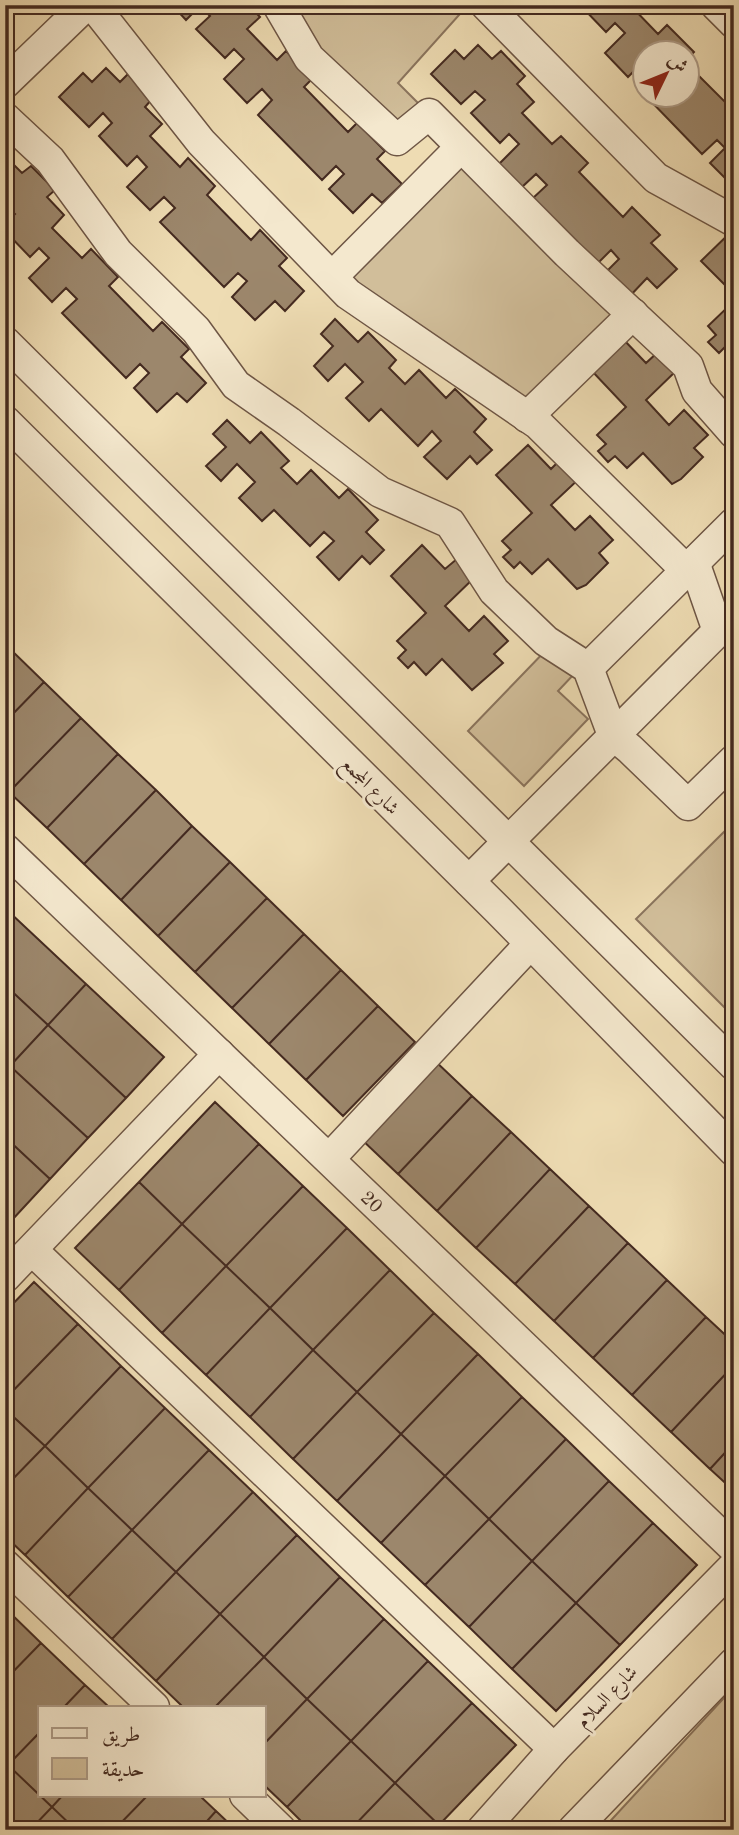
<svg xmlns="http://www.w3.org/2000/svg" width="739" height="1835" viewBox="0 0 739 1835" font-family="'Old Standard TT',Amiri,serif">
<rect width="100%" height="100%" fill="#eedcb3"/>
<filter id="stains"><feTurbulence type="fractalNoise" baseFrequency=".00286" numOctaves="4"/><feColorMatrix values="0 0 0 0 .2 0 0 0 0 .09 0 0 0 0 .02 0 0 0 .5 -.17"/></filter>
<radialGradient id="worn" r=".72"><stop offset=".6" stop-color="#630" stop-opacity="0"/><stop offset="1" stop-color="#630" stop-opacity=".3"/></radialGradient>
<path fill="#d1be9a" stroke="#8a745d" stroke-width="2" d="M278,5H468L398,83L429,114L397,140Z
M461,147L633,314L527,417L332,277Z
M550,646L576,672L558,691L588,719L524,786L468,731Z
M734,822V1017L636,919Z
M734,1687V1830H602Z"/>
<path fill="#9c876c" stroke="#442a20" stroke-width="2" d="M172,5H249L260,17L247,29L277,60L286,51L313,78L304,87L348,132L357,123L385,151L377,159L402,184L382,203L372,194L353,213L329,189L344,174L336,166L322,180L258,115L272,100L262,89L247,103L224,79L244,59L234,49L225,58L196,29L210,16L200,6L186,20Z
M580,5H630L658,34L667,25L694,52L686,60V52H644V65L642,63L628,77L605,53L625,33L615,23L606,32Z
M478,45L492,59L501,51L525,76L517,84L534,102L522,113L552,144L561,136L588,163L579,172L623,217L632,207L660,235L651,243L677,269L657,288L647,278L628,298L604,274L619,259L611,250L596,265L532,199L547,185L536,174L522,187L499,164L519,144L509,134L500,143L471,113L485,100L475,91L461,104L431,74L455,50L464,59Z
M686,63L729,106L734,102V187L710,163L725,148L717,140L702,154L639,89L644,83V94H686Z
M106,68L120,82L128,74L152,99L145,107L162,124L150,136L180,167L188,158L215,186L207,195L251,240L260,230L287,258L279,266L304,291L285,311L275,301L255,320L232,297L247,281L238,273L224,287L160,222L175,208L164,197L150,210L127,187L147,167L137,156L127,166L99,136L112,123L103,113L89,127L59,97L83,73L92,82Z
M8,159L22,173L31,166L55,190L47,197L64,215L52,228L82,258L91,249L118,277L109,286L153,331L162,322L189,349L181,357L206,383L187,402L177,393L157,412L134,388L149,373L140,364L126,378L62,313L77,299L66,288L52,302L29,278L49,258L39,248L30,257L5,231V224L15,214L5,205V162Z
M733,230L734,231V294L701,261Z
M734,301V356L725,347L719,353L708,342L716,335L708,326Z
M335,319L358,342L368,332L396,360L389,368L405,384L419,370L446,398L455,389L486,419L474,432L492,450L477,464L470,456L447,479L424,457L441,441L432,431L418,446L381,409L369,421L346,398L363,382L345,364L328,381L314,366L333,346L321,334Z
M623,339L646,363L658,352L676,371L646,400L669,425L684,410L708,435L694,448L703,457L681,479L672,484L643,453L627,468L615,456L608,462L598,451L606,444L597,435L626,407L591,370Z
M227,420L250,443L261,432L289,461L281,468L297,484L311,470L339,498L348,489L378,520L366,532L384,550L370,564L362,556L339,580L317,557L334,541L324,532L310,546L274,510L262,521L239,498L255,482L237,464L221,481L206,466L226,447L213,434Z
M528,445L551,469L563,457L582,476L551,505L575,530L590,516L613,540L599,553L608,563L586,585L577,589L548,559L532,574L520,562L514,568L503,557L511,550L502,541L532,513L496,475Z
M422,545L445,569L458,558L476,576L445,606L469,631L484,616L508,641L494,654L503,663L472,690L442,659L426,675L414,662L408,668L398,658L406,650L397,641L426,613L391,576Z
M7,646L44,682L5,722V648Z
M44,682L81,718L9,792L5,788V722Z
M81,718L118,754L47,828L9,792Z
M118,754L156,790L84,864L47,828Z
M156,790L192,826L121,900L84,864Z
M192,826L230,862L158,936L121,900Z
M230,862L267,898L195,972L158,936Z
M267,898L304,934L232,1008L195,972Z
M7,910L86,984L48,1025L5,985Z
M304,934L341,970L269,1044L232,1008Z
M341,970L378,1006L306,1080L269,1044Z
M86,984L164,1057L126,1098L48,1025Z
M5,985L48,1025L10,1066L5,1061Z
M378,1006L415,1042L343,1116L306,1080Z
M48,1025L126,1098L88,1138L10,1066Z
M433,1059L472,1096L398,1174L359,1137Z
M10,1066L88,1138L50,1179L5,1137V1071Z
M472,1096L511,1132L437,1211L398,1174Z
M215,1102L259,1144L182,1224L139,1182Z
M511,1132L550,1169L476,1248L437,1211Z
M5,1137L50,1179L12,1220L5,1213Z
M259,1144L303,1186L226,1266L182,1224Z
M550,1169L589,1206L515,1284L476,1248Z
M139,1182L182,1224L119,1290L75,1248Z
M303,1186L347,1228L270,1308L226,1266Z
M589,1206L628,1243L554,1321L515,1284Z
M182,1224L226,1266L162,1333L119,1290Z
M347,1228L390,1270L313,1350L270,1308Z
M628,1243L667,1280L593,1358L554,1321Z
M226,1266L270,1308L206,1375L162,1333Z
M390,1270L434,1313L357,1392L313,1350Z
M667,1280L706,1317L632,1395L593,1358Z
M34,1282L78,1324L5,1399V1312Z
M270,1308L313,1350L250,1417L206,1375Z
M434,1313L478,1354L401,1434L357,1392Z
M706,1317L734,1343V1365L671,1432L632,1395Z
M78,1324L121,1366L45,1446L5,1409V1399Z
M313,1350L357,1392L293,1459L250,1417Z
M478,1354L522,1397L445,1476L401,1434Z
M734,1365V1443L710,1469L671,1432Z
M121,1366L165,1408L88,1488L45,1446Z
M357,1392L401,1434L337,1501L293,1459Z
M522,1397L566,1439L489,1519L445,1476Z
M165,1408L209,1450L132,1530L88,1488Z
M5,1409L45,1446L5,1487Z
M401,1434L445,1476L381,1543L337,1501Z
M566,1439L609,1481L532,1561L489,1519Z
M734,1443V1491L710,1469Z
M45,1446L88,1488L25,1555L5,1536V1487Z
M209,1450L253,1492L176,1572L132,1530Z
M445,1476L489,1519L425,1585L381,1543Z
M609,1481L653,1523L576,1603L532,1561Z
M88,1488L132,1530L68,1597L25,1555Z
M253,1492L297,1535L220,1614L176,1572Z
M489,1519L532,1561L469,1627L425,1585Z
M653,1523L697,1565L620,1645L576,1603Z
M132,1530L176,1572L112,1639L68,1597Z
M297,1535L340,1577L264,1657L220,1614Z
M532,1561L576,1603L512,1669L469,1627Z
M176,1572L220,1614L156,1681L112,1639Z
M340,1577L384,1619L307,1699L264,1657Z
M576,1603L620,1645L556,1711L512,1669Z
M5,1608L41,1643L5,1680Z
M220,1614L264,1657L215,1707H183L156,1681Z
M384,1619L428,1661L351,1741L307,1699Z
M41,1643L85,1685L64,1707H40V1732L8,1765L5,1762V1680Z
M264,1657L307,1699L264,1744V1707H215Z
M428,1661L472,1703L395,1783L351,1741Z
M85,1685L109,1707H64Z
M307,1699L351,1741L287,1807L264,1785V1744Z
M472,1703L516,1745L439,1825L395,1783Z
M40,1732V1795H63L52,1807L8,1765Z
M351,1741L395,1783L350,1830H310L287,1807Z
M8,1765L52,1807L30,1830H5V1768Z
M395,1783L439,1825L434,1830H350Z
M63,1795H148L114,1830H76L52,1807Z
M148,1795H199L216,1811L199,1830H114Z
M52,1807L76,1830H30Z
M216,1811L236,1830H199Z"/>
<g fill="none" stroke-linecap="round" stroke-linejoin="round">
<defs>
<g id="minor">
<path d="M93,5L201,142L348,294L538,424L686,570"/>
<path d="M278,5L309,58L397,140L429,114L567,253L688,366L697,391L734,433"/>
<path d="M486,5L656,178L734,221"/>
<path d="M716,5L734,23"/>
<path d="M5,83L86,5"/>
<path d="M5,118L50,160L118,253L196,330L236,385L289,422L380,492L450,523L494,591L546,641L588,668L613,735L630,749L688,805L734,760"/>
<path d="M332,277L461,147"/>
<path d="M5,342L734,1065"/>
<path d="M527,417L633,314"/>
<path d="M5,421L498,910L734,1151"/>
<path d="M694,562L718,631"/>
<path d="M588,668L734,523"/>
<path id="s1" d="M5,849L734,1548"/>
<path d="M469,881L734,615"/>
<path d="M329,1159L530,944"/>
<path d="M32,1250L554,1749"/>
<path d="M5,1277L219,1054"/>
<path d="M5,1565L154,1707"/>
<path d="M245,1795L281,1830"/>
<path d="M482,1830L554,1749L734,1566"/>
<path d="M573,1830L734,1663"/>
</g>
</defs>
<use href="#minor" stroke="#6e5645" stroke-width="33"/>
<use href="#minor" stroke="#f4e8ce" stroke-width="30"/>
</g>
<g text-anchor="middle" stroke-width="6" stroke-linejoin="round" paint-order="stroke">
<g font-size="19" fill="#442a20" stroke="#f4e8ce">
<text transform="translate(371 785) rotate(45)" y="7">شارع المجمع</text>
<text dy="7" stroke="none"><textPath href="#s1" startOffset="509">20</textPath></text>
<text transform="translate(606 1696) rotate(-46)" y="7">شارع السلام</text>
</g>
</g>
<rect width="739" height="1835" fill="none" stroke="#eedcb3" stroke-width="28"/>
<rect x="7" y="7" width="725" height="1821" fill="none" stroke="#442a20" stroke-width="3.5"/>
<rect x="14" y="14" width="711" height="1807" fill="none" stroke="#442a20" stroke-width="2"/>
<rect x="38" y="1706" width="228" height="91" fill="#f4e8ce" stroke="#ae9c88" stroke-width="2"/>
<rect x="52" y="1728" width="35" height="10" fill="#f4e8ce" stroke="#ae9c88" stroke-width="2"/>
<text x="102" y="1741" font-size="21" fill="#442a20">طريق</text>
<rect x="52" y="1758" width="35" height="21" fill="#d1be9a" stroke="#ae9c88" stroke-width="2"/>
<text x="102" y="1776" font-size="21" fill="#442a20">حديقة</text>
<g transform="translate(666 74) rotate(47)"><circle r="33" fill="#f4e8ce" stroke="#ae9c88" stroke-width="2"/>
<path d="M0-5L12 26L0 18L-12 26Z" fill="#8f2418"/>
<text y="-10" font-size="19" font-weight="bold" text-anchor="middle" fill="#442a20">ش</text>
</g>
<rect width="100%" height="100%" filter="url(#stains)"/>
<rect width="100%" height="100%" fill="url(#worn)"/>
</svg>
